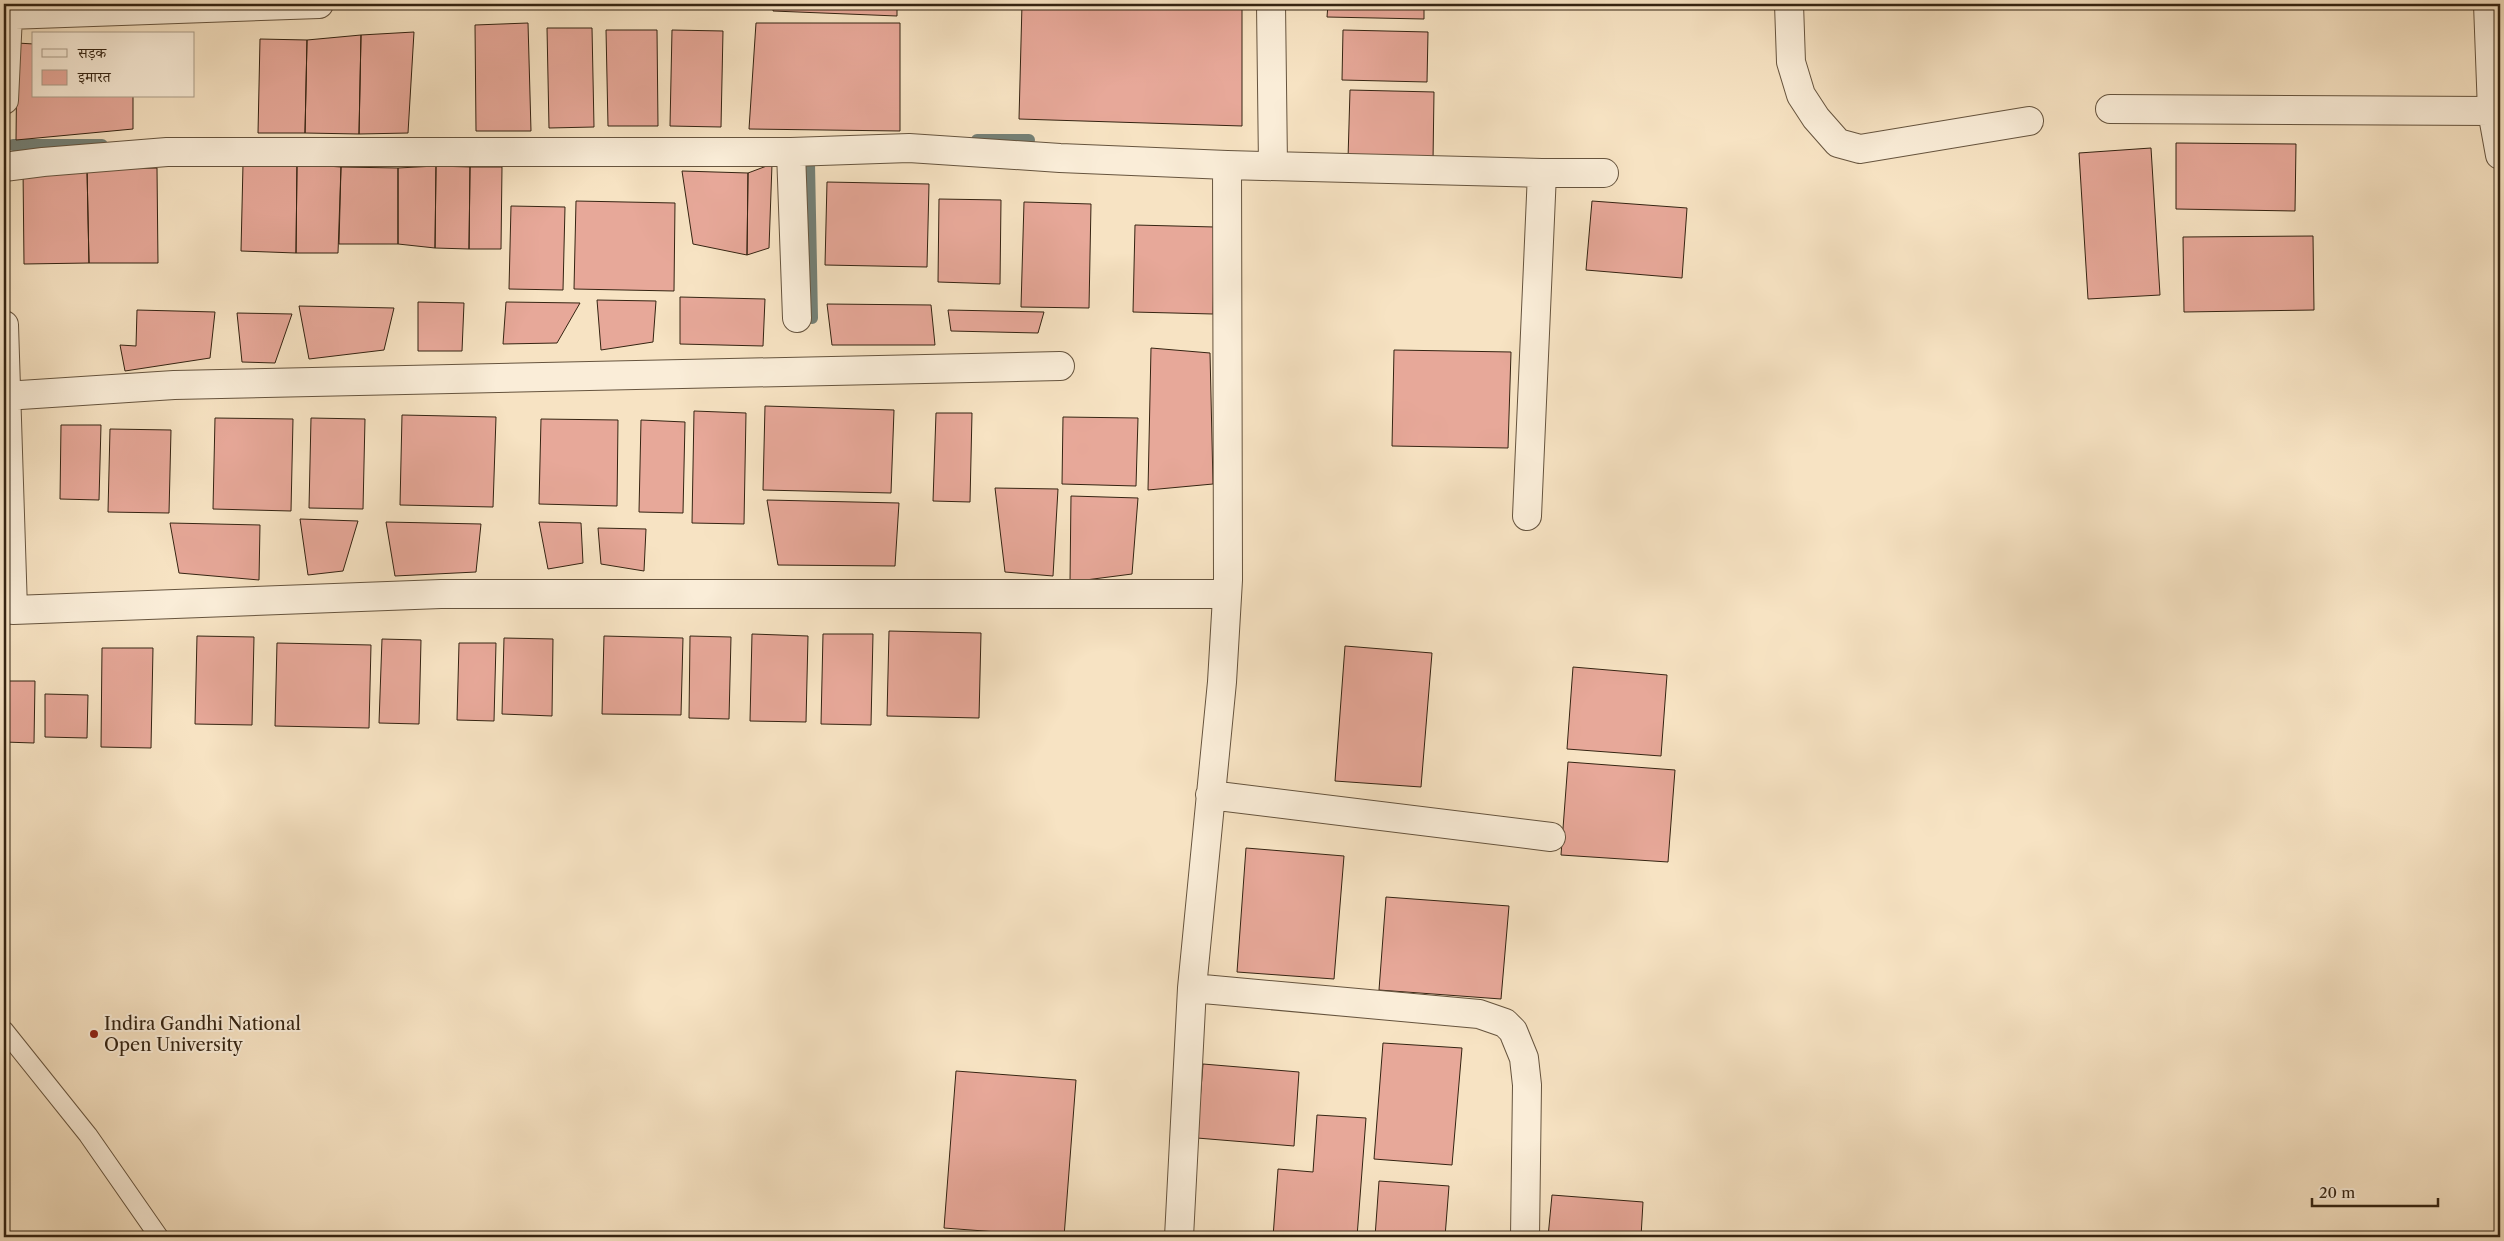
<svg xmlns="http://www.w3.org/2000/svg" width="2504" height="1241" viewBox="0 0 2504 1241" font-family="'Libre Caslon Text','Noto Serif Devanagari',serif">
<rect width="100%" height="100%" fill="#f7e3c3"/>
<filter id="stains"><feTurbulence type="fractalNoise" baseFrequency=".004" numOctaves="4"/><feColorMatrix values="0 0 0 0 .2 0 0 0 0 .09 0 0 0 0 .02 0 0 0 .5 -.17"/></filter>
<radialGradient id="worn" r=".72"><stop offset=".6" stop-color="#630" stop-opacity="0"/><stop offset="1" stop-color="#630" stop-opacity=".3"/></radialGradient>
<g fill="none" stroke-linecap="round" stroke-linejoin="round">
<path stroke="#748076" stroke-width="12" d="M977,140H1029
M13,145H102
M799,162L809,163L812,318"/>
</g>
<path fill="#e7a899" stroke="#352412" d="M704,4H766L767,8L704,7Z
M774,4H897V16L773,11Z
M1022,4H1242V126L1019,119Z
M1328,4H1424V19L1327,17Z
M528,23L531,131H476L475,25Z
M756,23H900V131L749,129Z
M547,28H592L594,127L549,128Z
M606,30H657L658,126H608Z
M672,30L723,31L721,127L670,126Z
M1343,30L1428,32L1427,82L1342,80Z
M414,32L408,133L359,134L361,35Z
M361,35L359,134L305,133L307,40Z
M260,39L307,40L305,133H258Z
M17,43L34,44V96H133V129L16,140Z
M1350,90L1434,92L1433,161L1348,159Z
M2176,143L2296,144L2295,211L2176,209Z
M2151,148L2160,295L2088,299L2079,153Z
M243,164H297L296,253L241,251Z
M297,164L341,167L338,253H296Z
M772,164L769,248L747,255L748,173Z
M436,166L470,167L469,249L435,248Z
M436,166L435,248L398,244V168Z
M341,167L398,168V244H339Z
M470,167H502L501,249H469Z
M157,168L158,263H89L87,169Z
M23,169H87L89,263L24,264Z
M682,171L748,173L747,255L693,244Z
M827,182L929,184L927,267L825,265Z
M939,199L1001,200L1000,284L938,282Z
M576,201L675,203L674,291L574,289Z
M1592,201L1687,208L1682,278L1586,270Z
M1024,202L1091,204L1089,308L1021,307Z
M511,206L565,207L563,290L509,289Z
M1135,225L1215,227L1213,314L1133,312Z
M2313,236L2314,310L2184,312L2183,237Z
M680,297L765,299L763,346L680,344Z
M597,300L656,301L653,342L601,350Z
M418,302L464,303L462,351H418Z
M506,302L580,303L557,343L503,344Z
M827,304L931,305L935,345H832Z
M299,306L394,308L384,350L309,359Z
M137,310L215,312L210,358L125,371L120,345L136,346Z
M948,310L1044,312L1038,333L951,331Z
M237,313L292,314L275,363L242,362Z
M1151,348L1210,353L1213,484L1148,490Z
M1394,350L1511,352L1508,448L1392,446Z
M765,406L894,410L891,493L763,490Z
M694,411L746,413L744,524L692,523Z
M936,413H972L970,502L933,501Z
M402,415L496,417L493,507L400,505Z
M1063,417L1138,418L1136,486L1062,484Z
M215,418L293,419L291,511L213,509Z
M311,418L365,419L363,509L309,508Z
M541,419L618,420L617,506L539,504Z
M641,420L685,422L683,513L639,512Z
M61,425H101L99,500L60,499Z
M110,429L171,430L169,513L108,512Z
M995,488L1058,489L1053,576L1005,572Z
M1071,496L1138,498L1132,574L1070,582Z
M767,500L899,503L895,566L778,565Z
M300,519L358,521L343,571L308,575Z
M386,522L481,524L476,572L395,576Z
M539,522L581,523L583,563L548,569Z
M170,523L260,525L259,580L179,573Z
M598,528L646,529L644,571L601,564Z
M889,631L981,633L979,718L887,716Z
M752,634L808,636L806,722L750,721Z
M823,634H873L871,725L821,724Z
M197,636L254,637L252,725L195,724Z
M604,636L683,638L681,715L602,714Z
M690,636L731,637L729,719L689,718Z
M504,638L553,639L552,716L502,714Z
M382,639L421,640L419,724L379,723Z
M277,643L371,645L369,728L275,726Z
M459,643H496L494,721L457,720Z
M1345,646L1432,653L1421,787L1335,781Z
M102,648H153L151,748L101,747Z
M1573,667L1667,675L1661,756L1567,749Z
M4,681H35L34,743L4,742Z
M45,694L88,695L87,738L45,737Z
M1568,762L1675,770L1668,862L1561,855Z
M1246,848L1344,856L1334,979L1237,972Z
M1386,897L1509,906L1501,999L1379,990Z
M1383,1043L1462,1048L1452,1165L1374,1159Z
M1203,1064L1299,1072L1294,1146L1197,1138Z
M956,1071L1076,1080L1064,1237L944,1228Z
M1317,1115L1366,1118L1357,1237H1273L1278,1169L1313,1172Z
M1379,1181L1449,1186L1445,1237H1375Z
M1552,1195L1643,1202L1641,1237H1548Z"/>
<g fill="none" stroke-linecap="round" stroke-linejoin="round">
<defs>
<path id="lane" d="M4,1030L88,1135L159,1237"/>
<path id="street" d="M1271,4L1273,166
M1789,4L1791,62L1801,95L1816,118L1838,143L1860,149L2029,121
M2488,4L2492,111L2500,155
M4,100L8,15L319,4
M2110,109L2492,111
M791,152L797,318
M4,167L43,162L167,152H791L909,148L1060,158L1227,165L1542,173H1604
M4,325L13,610L441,594H1227
M5,396L174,385L1060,366
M1527,516L1542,173
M1210,795L1551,837
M1192,988L1479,1014L1505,1023L1513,1031L1524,1058L1527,1085L1525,1237
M1179,1237L1192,988L1222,682L1228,580L1227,165"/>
</defs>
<use href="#lane" stroke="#66543e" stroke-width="20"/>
<use href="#street" stroke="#66543e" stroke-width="30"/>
<use href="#lane" stroke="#faedd8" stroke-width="18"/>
<use href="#street" stroke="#faedd8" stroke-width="28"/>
</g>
<circle fill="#8f2418" stroke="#faedd8" stroke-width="2" cx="94" cy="1034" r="5"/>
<g text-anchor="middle" stroke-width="4" stroke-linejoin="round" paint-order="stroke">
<g font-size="18" fill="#352412" stroke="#faedd8" text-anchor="start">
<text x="104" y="1030">Indira Gandhi National<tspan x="104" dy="21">Open University</tspan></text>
</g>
</g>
<rect width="2504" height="1241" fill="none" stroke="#f7e3c3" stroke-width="20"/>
<rect x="5" y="5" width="2494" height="1231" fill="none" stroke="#352412" stroke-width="2.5"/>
<rect x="10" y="10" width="2484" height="1221" fill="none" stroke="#352412"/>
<rect x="32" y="32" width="162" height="65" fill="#faedd8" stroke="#ab9d89"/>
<rect x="42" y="49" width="25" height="8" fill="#faedd8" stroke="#ab9d89"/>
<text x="78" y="58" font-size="15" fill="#352412">सड़क</text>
<rect x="42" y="70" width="25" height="15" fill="#e7a899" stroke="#ab9d89"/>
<text x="78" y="82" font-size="15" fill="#352412">इमारत</text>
<path d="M2312 1198v8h126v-8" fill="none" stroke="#352412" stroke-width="2.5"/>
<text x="2319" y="1198" font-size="15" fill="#352412" stroke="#faedd8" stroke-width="4" paint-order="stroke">20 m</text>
<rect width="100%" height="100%" filter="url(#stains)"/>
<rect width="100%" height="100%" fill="url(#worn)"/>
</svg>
